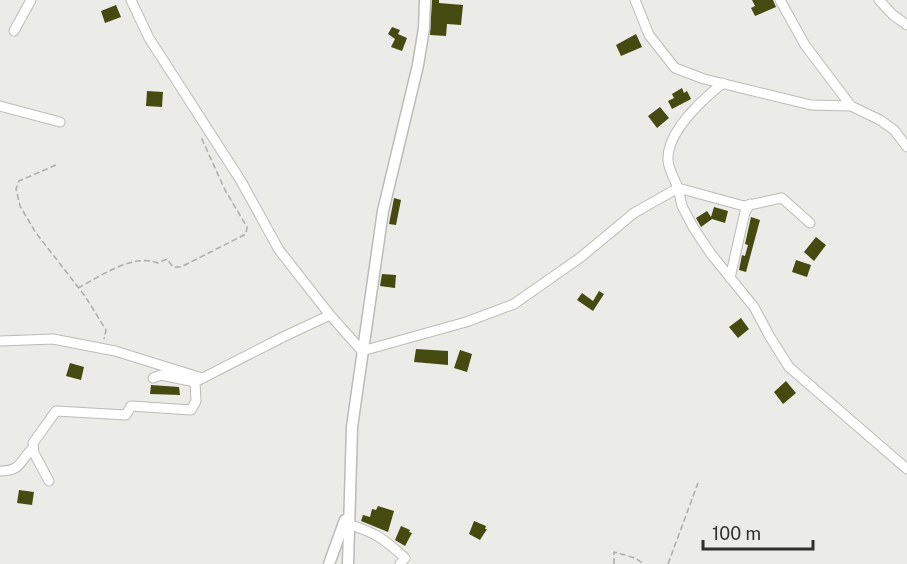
<svg xmlns="http://www.w3.org/2000/svg" width="907" height="564" viewBox="0 0 907 564" font-family="'Public Sans',sans-serif">
<rect width="100%" height="100%" fill="#ebebe8"/>
<path fill="#454a11" d="M432,0H439V3L463,5L461,25L447,24L446,36L430,35Z
M752,0H773L776,7L755,16L751,8L755,6Z
M116,5L121,17L105,23L101,11Z
M392,27L400,30L398,34L407,38L402,51L391,47L395,39L388,34Z
M636,34L642,47L621,56L616,45Z
M682,88L684,93L687,91L691,99L672,109L668,101L674,98L672,94Z
M147,91L163,92L162,107L146,106Z
M660,107L669,118L657,128L648,116Z
M394,198L401,200L396,225L389,224Z
M714,207L728,211L725,223L712,219L701,227L696,218L707,211L711,217Z
M751,217L760,220L746,272L739,270L742,255L745,256L748,245L745,244Z
M816,237L826,245L814,261L804,252Z
M796,260L811,265L807,277L792,272Z
M382,274L396,275L395,288L380,286Z
M599,291L604,294L593,311L577,300L582,293L593,301Z
M741,318L749,329L738,338L729,327Z
M416,349L448,351V365L414,362Z
M460,350L472,354L467,372L454,368Z
M70,363L84,367L81,380L66,376Z
M786,381L796,393L783,404L774,392Z
M151,385L179,387L180,395L150,394Z
M19,490L34,492L32,505L17,503Z
M378,506L394,511L388,532L361,521L363,515L370,517L372,509L376,510Z
M474,521L486,526L485,529H487L480,540L469,534Z
M401,526L410,530L409,532L412,533L405,546L395,540Z"/>
<g fill="none" stroke-linecap="round" stroke-linejoin="round">
<defs>
<path id="minor" d="M131,0L149,38L241,181L279,250L330,315L362,351L466,322L514,304L581,257L634,213L678,188C675,180 669,170 668,161C666,132 703,99 723,83
M635,0L649,35L675,68L704,79L811,105L851,106
M780,0L805,45L851,106L880,120L894,130L907,147
M879,0L893,15L907,25
M14,31L31,0
M0,106L60,122
M810,223L782,198L744,206L678,188L682,206L693,227L711,254L754,307L770,337L789,367L907,469
M730,278L745,212L750,204
M0,341L53,339L115,351L202,378
M153,378L161,375L195,382
M0,471C22,471 19,461 33,448
M49,481L34,453L33,443L56,411L126,415L131,406L191,410L196,401L195,382L283,337L330,315
M348,524C376,533 383,538 405,558L400,564"/>
<path id="tertiary" d="M329,564L345,520
M348,564L352,427L357,392L383,211L418,65L424,28L425,0"/>
</defs>
<use href="#minor" stroke="#bbbbb8" stroke-width="11"/>
<use href="#tertiary" stroke="#bbbbb8" stroke-width="13"/>
<path stroke="#acacaa" stroke-width="1.5" stroke-dasharray="6 3" stroke-linecap="butt" d="M56,165L19,181L16,189L20,206L36,233L85,296L106,330L104,339
M78,288C101,276 133,253 158,263L167,259L173,267H181L246,234L247,227L225,190L201,137
M614,564V552L635,558L644,564
M668,564L698,483"/>
<use href="#minor" stroke="#fff" stroke-width="9"/>
<use href="#tertiary" stroke="#fff" stroke-width="10"/>
</g>
<path d="M703 540v9h110v-9" fill="none" stroke="#2f2f2e" stroke-width="3"/>
<text x="712" y="540" font-size="18" fill="#2f2f2e" stroke="#ebebe8" stroke-width="4.5" paint-order="stroke">100 m</text>
</svg>
